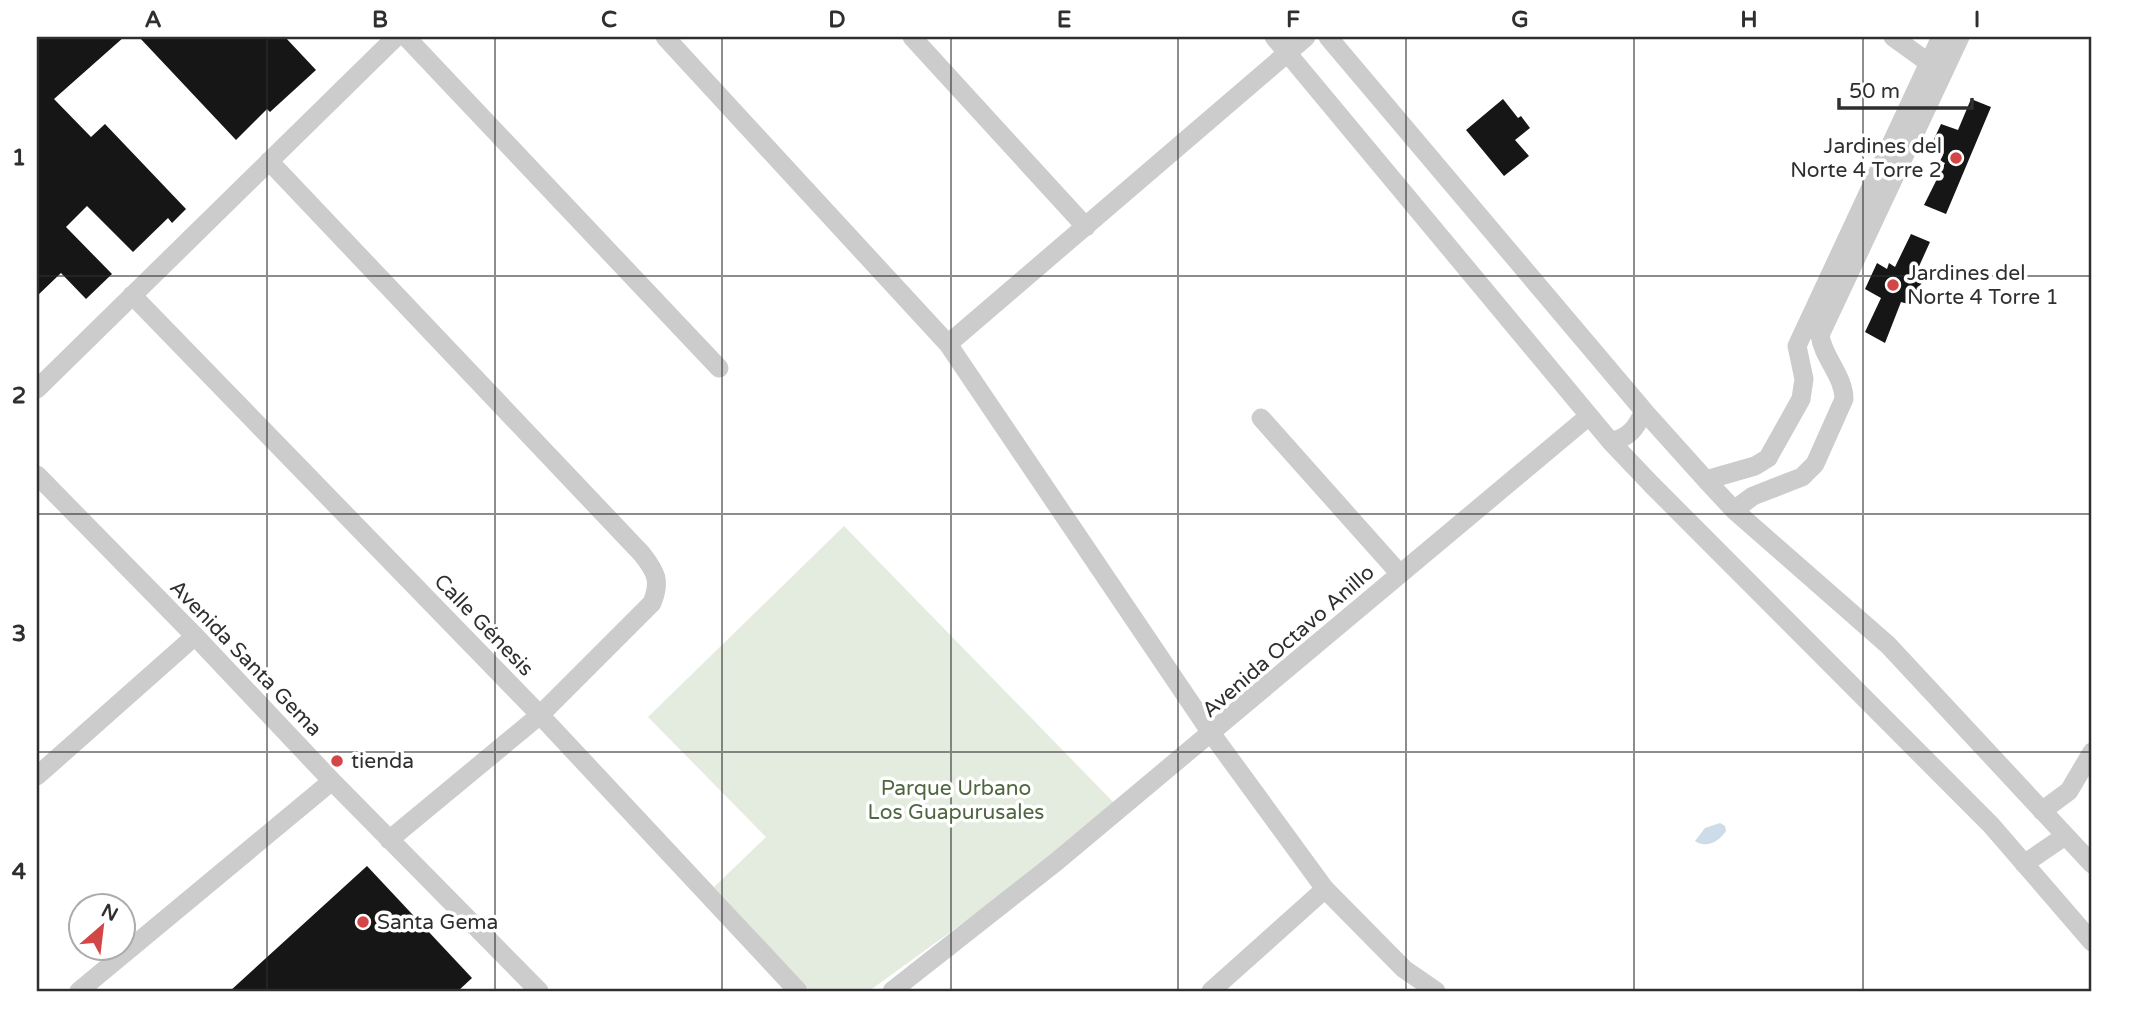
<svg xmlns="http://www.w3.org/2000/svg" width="2129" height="1028" viewBox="0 0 2129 1028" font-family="'Varela Round',sans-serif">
<rect width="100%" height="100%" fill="#fff"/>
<path fill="#e4ebdf" d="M844,526L1120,809L869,991H810L714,887L766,837L648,717Z"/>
<path fill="#cddce8" d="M1720,823L1725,826L1726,831C1720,841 1706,849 1695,841L1705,828Z"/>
<path fill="#161616" d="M41,37H124L54,99L91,137L105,124L186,209L172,223L168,218L133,252L87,206L66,227L112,274L86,299L61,273L37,296V42Z
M139,37H285L316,70L270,112L267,109L236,140Z
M1503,99L1518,118L1521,116L1530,128L1515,140L1529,156L1504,176L1466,130Z
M1971,99L1991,107L1946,214L1924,205L1945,163L1940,161L1943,155L1930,148L1941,124L1958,130Z
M1911,234L1930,242L1916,273L1923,281L1908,304L1901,302L1885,343L1865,332L1881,298L1865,289L1877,263L1887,269L1889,263L1895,267Z
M367,866L472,978L458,991H230Z"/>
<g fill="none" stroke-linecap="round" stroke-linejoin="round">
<path stroke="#ccc" stroke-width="19" d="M406,37L719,368
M665,37L948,344L1211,733L1325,889L1404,969L1436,991
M912,37L1086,227
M1274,37L1611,442C1630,437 1636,428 1644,411
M1328,37L1644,411L1706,480L1734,510L1888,645L2092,864
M1893,37L1929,63
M269,161L642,554C656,572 661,581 652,603L540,715L389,840
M132,295L540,715L798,991
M948,344L1306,37
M37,389L396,37
M1261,418L1400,574
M1611,442L1651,484L1991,825L2092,942
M37,475L195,636L332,781L539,991
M1706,480L1755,466L1768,458L1801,399L1804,379L1797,346L1941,37
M1734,510L1753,496L1802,477L1815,464L1844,399C1844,376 1823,358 1820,335L1960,37
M37,776L195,636
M2042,811L2069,791L2092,752
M2024,864L2065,836
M79,991L332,781
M892,991L1056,862L1589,416
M1211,991L1325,889"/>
</g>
<path fill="none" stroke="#2f2f2f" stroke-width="2" stroke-opacity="0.55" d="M267,37V991M495,37V991M722,37V991M951,37V991M1178,37V991M1406,37V991M1634,37V991M1863,37V991M37,276H2092M37,514H2092M37,752H2092"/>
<g fill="#d24647" stroke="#fff" stroke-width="2.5">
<circle cx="1956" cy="158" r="7"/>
<circle cx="1893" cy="285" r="7"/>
<circle cx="337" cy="761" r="7"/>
<circle cx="363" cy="922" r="7"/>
</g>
<g text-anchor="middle" stroke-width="7" stroke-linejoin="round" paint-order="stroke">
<g font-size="21" fill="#2f2f2f" stroke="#fff" text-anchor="start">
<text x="1942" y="153" text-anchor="end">Jardines del<tspan x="1942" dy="24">Norte 4 Torre 2</tspan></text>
<text x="1907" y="280">Jardines del<tspan x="1907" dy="24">Norte 4 Torre 1</tspan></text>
<text x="351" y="768">tienda</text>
<text x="377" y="929">Santa Gema</text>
</g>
<g font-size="21" fill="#2f2f2f" stroke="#fff">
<text transform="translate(484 625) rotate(46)" y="7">Calle Génesis</text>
<text transform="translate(1288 641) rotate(-41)" y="7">Avenida Octavo Anillo</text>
<text transform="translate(246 658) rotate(46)" y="7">Avenida Santa Gema</text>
</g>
<g font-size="21" fill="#506641" stroke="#fff">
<text x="956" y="795">Parque Urbano<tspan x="956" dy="24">Los Guapurusales</tspan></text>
</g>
</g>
<rect width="2129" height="1028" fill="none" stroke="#ffffff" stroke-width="77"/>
<g transform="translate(102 927) rotate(28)"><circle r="33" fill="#ffffff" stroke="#acacac" stroke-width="2"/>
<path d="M0-5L12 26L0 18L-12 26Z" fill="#d24647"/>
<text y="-10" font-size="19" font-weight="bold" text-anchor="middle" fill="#2f2f2f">N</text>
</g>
<path d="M1839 98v10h133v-10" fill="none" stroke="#2f2f2f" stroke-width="3.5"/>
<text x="1849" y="98" font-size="21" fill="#2f2f2f" stroke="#ffffff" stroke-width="5" paint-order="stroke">50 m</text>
<rect x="38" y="38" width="2052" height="952" fill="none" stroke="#2f2f2f" stroke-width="2.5"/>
<g font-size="23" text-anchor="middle" font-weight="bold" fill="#2f2f2f">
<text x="153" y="27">A</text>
<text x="380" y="27">B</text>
<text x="609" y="27">C</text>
<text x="837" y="27">D</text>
<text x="1064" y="27">E</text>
<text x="1293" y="27">F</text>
<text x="1520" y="27">G</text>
<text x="1749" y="27">H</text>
<text x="1977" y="27">I</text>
<text x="19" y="165">1</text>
<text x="19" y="403">2</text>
<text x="19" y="641">3</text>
<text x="19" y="879">4</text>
</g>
</svg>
